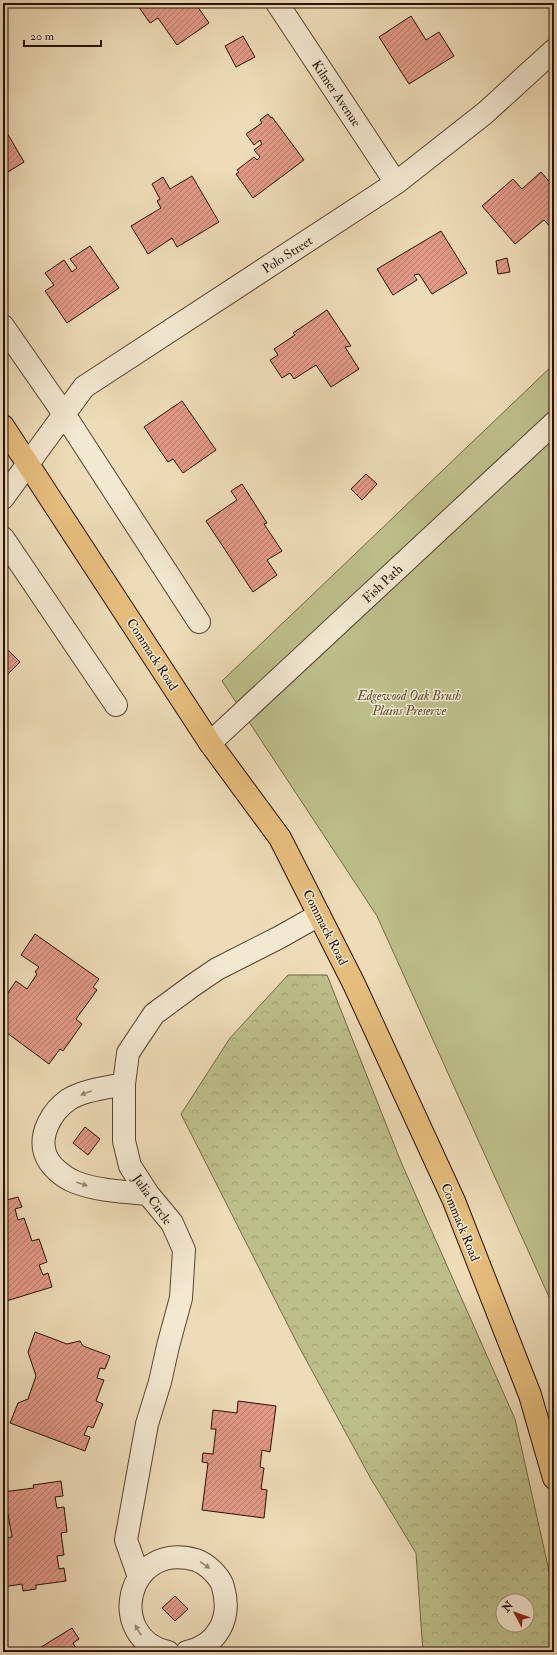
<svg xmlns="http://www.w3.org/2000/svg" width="557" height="1655" viewBox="0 0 557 1655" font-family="'IM FELL Double Pica',serif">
<defs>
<pattern id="forest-crowns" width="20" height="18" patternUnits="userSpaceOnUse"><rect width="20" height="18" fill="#bdbf8b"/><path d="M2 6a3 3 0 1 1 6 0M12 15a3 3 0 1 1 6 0" fill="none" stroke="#a2a376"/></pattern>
<pattern id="building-hatch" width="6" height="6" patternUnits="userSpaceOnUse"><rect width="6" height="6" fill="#e29987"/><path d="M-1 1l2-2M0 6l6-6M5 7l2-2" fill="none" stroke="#b77b6c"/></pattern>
</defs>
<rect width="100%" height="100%" fill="#eddcb7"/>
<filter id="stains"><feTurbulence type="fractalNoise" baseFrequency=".005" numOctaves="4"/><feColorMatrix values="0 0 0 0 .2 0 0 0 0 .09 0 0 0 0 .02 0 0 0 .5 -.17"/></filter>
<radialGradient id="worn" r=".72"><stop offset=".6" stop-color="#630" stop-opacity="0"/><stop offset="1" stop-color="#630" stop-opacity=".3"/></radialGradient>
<path fill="url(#forest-crowns)" stroke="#716846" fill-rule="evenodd" d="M288,975H327L401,1162L515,1419L554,1593V1652H423L416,1553L371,1479L298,1345L181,1114L230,1038ZM503,1601H527V1625H503Z"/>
<path fill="#bdbf8b" stroke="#716846" d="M554,364V1308L377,916L222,681Z"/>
<path fill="url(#building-hatch)" stroke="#251001" d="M136,3H195L209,23L177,45L158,18L150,23Z
M411,16L426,40L439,32L454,56L409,84L379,37Z
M243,36L255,57L236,67L225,46Z
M268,114L271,118L272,117L304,160L253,198L236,174L239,172L237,170L254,157L257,160L260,157L254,150L262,144L260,140L254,145L246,134L262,123L260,120Z
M3,126L24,162L3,175Z
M541,172L554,187V231L544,220L515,244L482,206L513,179L522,189Z
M192,176L219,222L177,247L172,238L148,254L131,226L161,208L157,201L160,199L152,184L163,177L170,189Z
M441,231L467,273L432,294L419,274L414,275L417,280L393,295L377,269Z
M90,246L119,288L67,323L45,291L54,285L45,273L64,260L72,272L77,268L70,259Z
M507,258L510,272L498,274L496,261Z
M327,310L351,346L345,347L359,369L331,387L316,365L294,379L290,373L282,378L270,360L278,355L274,349L295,335L293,333Z
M182,401L216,450L183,473L173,459L168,462L144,427Z
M366,474L377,484L362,500L351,489Z
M242,484L267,523L264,524L282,551L267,560L277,575L253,592L206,521L237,500L231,491Z
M3,645L20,662L3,679Z
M35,934L99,979L93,987L97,990L76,1019L82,1024L63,1051L60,1049L49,1064L3,1030V1000L16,981L27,989L37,974L35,972L39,967L21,955Z
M85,1127L100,1139L88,1155L73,1143Z
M18,1197L22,1207L15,1209L18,1220L24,1218L32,1241L39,1239L47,1262L39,1265L43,1275L48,1273L52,1287L3,1302V1201Z
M35,1332L67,1344L80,1341L83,1346L110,1356L105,1369L100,1368L97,1378L104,1380L96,1401L103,1404L93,1428L88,1426L84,1435L90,1437L85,1451L10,1423L18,1403L28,1399L36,1376L28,1352Z
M238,1401L276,1406L270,1452L262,1450L260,1467L264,1468L261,1489L267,1490L264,1518L202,1510L208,1463L202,1462L203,1453L213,1454L216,1429H211L213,1410L237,1413Z
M61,1481L63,1496L55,1497L57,1508L64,1507L67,1532L61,1533L64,1555L57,1556L59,1569L64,1568L66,1581L36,1585V1589L23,1591L22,1584L3,1587V1538L12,1537L8,1514L3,1515V1492L34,1488L33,1485Z
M175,1596L188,1609L175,1621L162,1608Z
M72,1628L79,1639L73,1643L78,1652H33Z"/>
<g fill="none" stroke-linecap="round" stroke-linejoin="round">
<defs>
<path id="minor" d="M277,3L396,183
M3,326L64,414L199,622
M3,498L84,387L396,183L485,113L554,50
M3,538L116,705
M210,743L554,423
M124,1084C106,1088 83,1090 68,1100C52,1111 39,1134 45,1153C49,1166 63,1177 75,1182C98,1191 124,1192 148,1194
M139,1577L126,1540L147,1424L160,1382L168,1346L181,1298L184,1250L172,1223L148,1194L130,1166L124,1141V1084L128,1053L154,1014L192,986L217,969L280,937L319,915
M168,1652C106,1639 125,1540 196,1560C207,1564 220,1576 223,1587C232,1618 218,1645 187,1652"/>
<path id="major" d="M3,426L210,743L280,838L354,984L454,1201L530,1395L554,1478"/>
</defs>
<use href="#minor" stroke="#57432e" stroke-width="24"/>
<use href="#major" stroke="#251001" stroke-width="24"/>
<use href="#minor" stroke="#f3e8d0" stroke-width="22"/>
<use href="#major" stroke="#e6be7c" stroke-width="22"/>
</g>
<defs><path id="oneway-solid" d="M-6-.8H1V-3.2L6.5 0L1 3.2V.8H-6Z"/></defs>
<g fill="#968773">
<use href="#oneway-solid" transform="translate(86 1093) rotate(160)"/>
<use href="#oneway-solid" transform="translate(82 1184) rotate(18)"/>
<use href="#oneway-solid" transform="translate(205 1565) rotate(34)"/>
<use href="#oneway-solid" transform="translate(138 1630) rotate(-120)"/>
</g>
<g text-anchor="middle" stroke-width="3" stroke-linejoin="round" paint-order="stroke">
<g font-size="13" fill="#251001" stroke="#f3e8d0">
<text transform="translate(337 93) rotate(56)" y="5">Kilmer Avenue</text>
<text transform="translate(287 254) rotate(-33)" y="5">Polo Street</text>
<text transform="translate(382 583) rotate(-43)" y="5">Fish Path</text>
<text transform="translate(153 654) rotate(57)" y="5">Commack Road</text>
<text transform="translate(326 927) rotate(63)" y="5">Commack Road</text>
<text transform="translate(153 1199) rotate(55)" y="5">Julia Circle</text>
<text transform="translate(461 1222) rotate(68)" y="5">Commack Road</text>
</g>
<g font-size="13" font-style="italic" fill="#5a4d31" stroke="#f3e8d0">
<text x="409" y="700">Edgewood Oak Brush<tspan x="409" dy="15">Plains Preserve</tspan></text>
</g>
</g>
<rect width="557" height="1655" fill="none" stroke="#eddcb7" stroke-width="16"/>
<rect x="4" y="4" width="549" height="1647" fill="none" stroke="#251001" stroke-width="2"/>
<rect x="8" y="8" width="541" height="1639" fill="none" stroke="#251001"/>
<g transform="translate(515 1613) rotate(311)"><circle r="19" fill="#f3e8d0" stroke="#a1927d"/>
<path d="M0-3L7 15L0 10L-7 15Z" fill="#8f2418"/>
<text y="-6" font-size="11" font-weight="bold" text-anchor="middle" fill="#251001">N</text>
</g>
<path d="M24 40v6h77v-6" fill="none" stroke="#251001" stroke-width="2"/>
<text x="30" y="40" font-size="12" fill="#251001" stroke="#f3e8d0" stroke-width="3" paint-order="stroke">20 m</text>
<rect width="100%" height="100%" filter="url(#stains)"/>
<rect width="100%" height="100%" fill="url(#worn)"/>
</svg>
